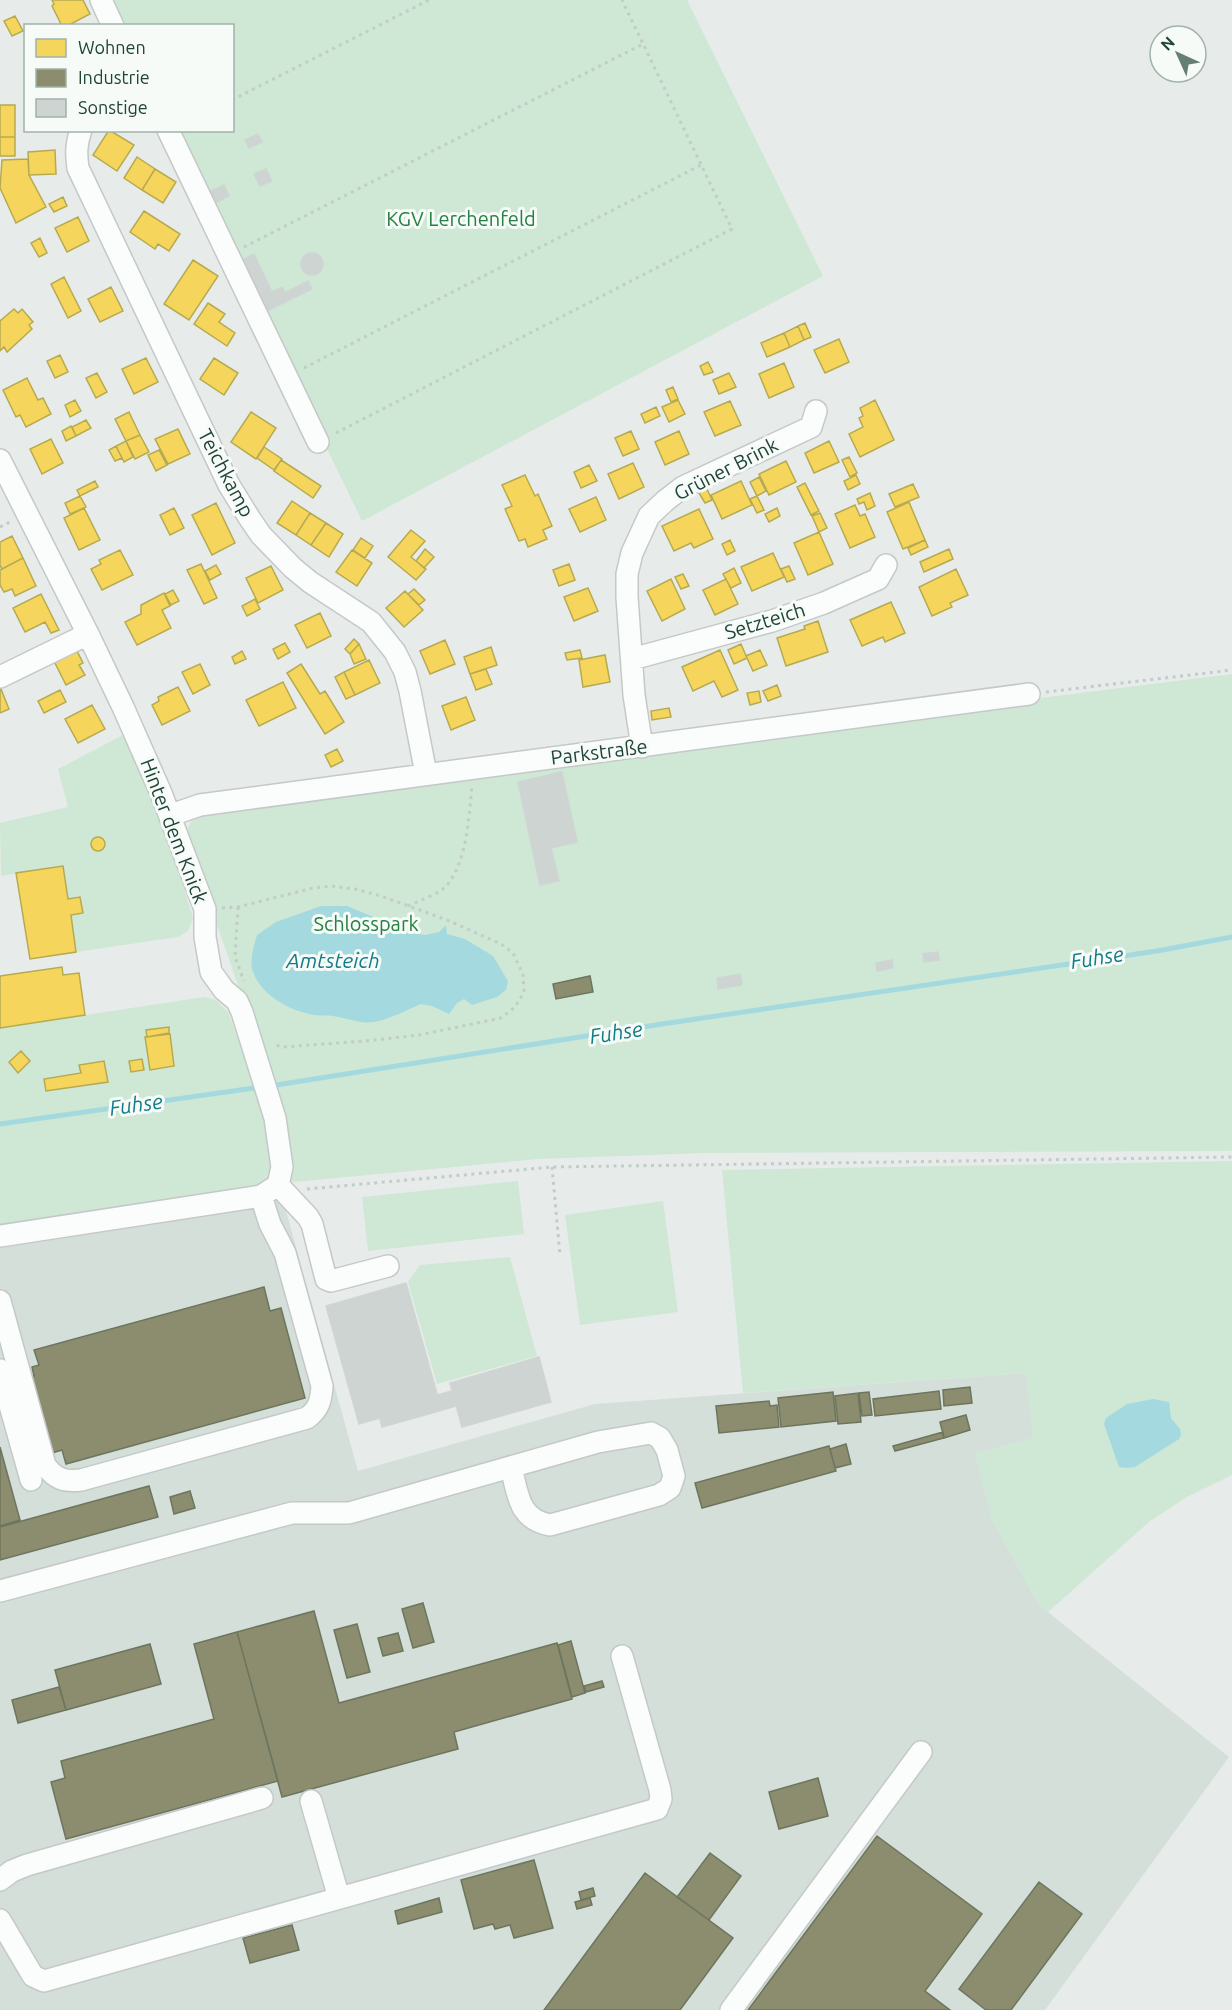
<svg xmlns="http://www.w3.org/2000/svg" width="1232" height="2010" viewBox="0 0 1232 2010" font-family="Ubuntu,sans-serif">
<rect width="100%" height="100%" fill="#e7ecea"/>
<path fill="#d4dfda" d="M266,1186L283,1200L358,1471L595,1404L1026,1373L1034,1438L975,1454L992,1519L1039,1605L1229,1757L1045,2010H0V1227Z"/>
<path fill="#cfe7d5" d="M110,0H687L823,276L362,521L173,131L232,130V26L122,25Z
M1232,674V1151L706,1153L538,1159L283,1183L275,1090L186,837C188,824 191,818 203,814L1032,699Z
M123,735C151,795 175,855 193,918L188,931L178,937L76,952L71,915L82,912L80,897L68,899L63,866L1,876L0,823L68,807L58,769Z
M204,997L216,1000L228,1012L248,1067L256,1072L263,1093L274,1173L266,1186L0,1227V1028Z
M1232,1161V1475L1187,1497L1150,1521L1047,1613L1039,1605L992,1519L975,1454L1033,1438L1026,1373L743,1393L722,1170Z
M518,1181L524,1234L368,1251L362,1197Z
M663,1201L678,1312L580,1325L565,1215Z
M510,1257L537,1356L437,1384L408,1282L420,1265Z"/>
<path fill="#a4dadf" d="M321,906H347L410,932L425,935L439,932L446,925L447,934L465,939L493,956L508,981L506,990L497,997L472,1005L464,999L457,1003L449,1014L432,1006L421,1004C406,1010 391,1019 374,1022C359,1024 347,1018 333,1016C327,1015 321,1016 315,1015C290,1011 262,996 253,972C249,960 254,946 257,935L276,922Z
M1153,1399L1169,1402L1171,1418L1180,1429L1181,1435L1179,1439L1135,1467L1128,1468L1119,1467L1104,1424L1106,1418L1127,1404Z"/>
<path fill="#f6d55c" stroke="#b6aa51" stroke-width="1.5" d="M52,0H83L90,14L67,26H62L52,6L54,4Z
M15,16L23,31L12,36L4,21Z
M0,105H15V137H0Z
M109,130L134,145L117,171L93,155Z
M0,137H15V156H0Z
M55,150L56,174L29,175L28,152Z
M137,157L155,169L142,190L124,178Z
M28,159L29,175L46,207L16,223L0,188L2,160Z
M155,169L176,182L163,203L142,190Z
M63,197L67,206L54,212L49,204Z
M144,211L180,234L169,251L158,244L155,249L130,232Z
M78,217L89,241L67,252L55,228Z
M40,238L47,253L39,257L31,243Z
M193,260L218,276L189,320L164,304Z
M64,277L81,311L68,318L51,284Z
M111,287L123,311L100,322L88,299Z
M208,303L225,314L219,322L235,333L227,346L194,324Z
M14,309L18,313L22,309L33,322L29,325L32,329L7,352L4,347L0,351V321Z
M805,323L811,337L804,340L798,326Z
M798,326L804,340L790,347L784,333Z
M784,333L790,347L767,357L761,343Z
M839,339L849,362L825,373L814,350Z
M60,355L68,372L55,378L47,361Z
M146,358L158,382L134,394L122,369Z
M214,358L238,373L224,395L200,379Z
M708,362L713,372L704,375L700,366Z
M784,363L794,387L769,398L759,374Z
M97,373L107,392L96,398L86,378Z
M729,373L736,387L719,394L713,380Z
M27,378L38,400L43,398L51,414L26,427L20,415L16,417L3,390Z
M673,387L678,399L671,402L666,390Z
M75,400L81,411L70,417L65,405Z
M678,400L685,414L669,422L662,407Z
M875,400L894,440L860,457L849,434L863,427L859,418L863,416L860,408Z
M730,401L741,425L715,436L704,412Z
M656,407L660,416L645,423L641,414Z
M129,412L140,435L126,441L115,419Z
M251,412L276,428L256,459L231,442Z
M86,420L91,428L76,436L72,427Z
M71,426L76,436L66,441L62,431Z
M178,429L190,454L168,464L155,439Z
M631,431L639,449L623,456L615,438Z
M679,431L689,454L665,465L655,442Z
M140,435L149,452L135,459L126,441Z
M51,439L63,463L42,474L30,449Z
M126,441L133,457L124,462L116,446Z
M829,441L839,462L814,473L805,453Z
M116,446L122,458L115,461L109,450Z
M264,447L282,459L274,470L257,458Z
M159,450L167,465L156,471L148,455Z
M849,457L857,473L850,477L842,460Z
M281,460L321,486L313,498L274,471Z
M786,461L796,482L769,495L759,474Z
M633,463L644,487L619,499L608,474Z
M589,465L597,481L581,488L574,472Z
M525,475L535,496L538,494L552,526L543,530L547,539L528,547L525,539L519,541L505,509L512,506L502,485Z
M856,475L860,484L848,490L844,481Z
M759,477L766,491L757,496L750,482Z
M95,481L98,487L80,496L77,490Z
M741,481L752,505L722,519L711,495Z
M805,483L819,511L811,515L797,487Z
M913,484L919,497L895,507L889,494Z
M707,489L712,500L705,503L699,493Z
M870,493L875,506L867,510L864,502L859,504L857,499Z
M80,496L86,507L70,514L65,503Z
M757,496L764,510L757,513L750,499Z
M596,497L606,520L580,532L569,509Z
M292,501L310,513L296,535L277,523Z
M909,502L925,540L903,549L887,512Z
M216,503L235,543L212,555L192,515Z
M855,505L860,516L865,514L875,537L850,548L835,514Z
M84,508L100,540L79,550L64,518Z
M174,508L184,528L170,535L160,515Z
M777,508L780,516L769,522L765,514Z
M699,509L713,539L694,548L691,543L674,551L662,526Z
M310,513L326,523L311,545L296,535Z
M820,513L827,528L819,532L812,516Z
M326,523L343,534L329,557L311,545Z
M411,530L425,541L411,557L426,569L416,580L388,557Z
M819,532L833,564L808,575L794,543Z
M12,536L23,558L2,569L0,565V542Z
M361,538L373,546L365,558L353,550Z
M730,540L735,551L727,555L722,544Z
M925,540L928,547L911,555L908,548Z
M425,549L434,557L424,568L416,561Z
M949,549L953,559L924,572L920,562Z
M120,550L133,575L102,590L91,569L101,564L99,560Z
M352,550L372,563L357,586L336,572Z
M773,553L784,577L752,591L741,567Z
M23,558L36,586L15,596L12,589L4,592L0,585V570Z
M201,564L217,598L204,604L187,570Z
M569,564L575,580L559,586L553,570Z
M216,565L221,574L210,580L205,571Z
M271,566L283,590L258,603L246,578Z
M789,566L795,579L787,582L781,569Z
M734,568L741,583L731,588L723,574Z
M956,569L968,595L950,603L952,607L932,616L919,587Z
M683,574L689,586L681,589L675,577Z
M671,579L685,609L662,621L647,591Z
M726,579L738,604L715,615L703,590Z
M588,588L598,611L574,621L564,597Z
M414,589L425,600L419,605L408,594Z
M173,590L179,601L171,605L165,594Z
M405,591L423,610L404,627L386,608Z
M164,593L170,606L162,610L171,628L137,645L125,622L141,614V605Z
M41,594L59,630L51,633L45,622L25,632L13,608Z
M255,599L260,609L247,616L242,606Z
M891,602L905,633L885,642L883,637L862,646L850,620Z
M320,613L331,636L307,648L295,625Z
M818,621L828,652L786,666L777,638L805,629L804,626Z
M354,639L359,644L350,654L345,649Z
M445,640L455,664L430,674L420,651Z
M285,643L290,652L278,659L273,649Z
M359,644L366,659L354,664L350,654Z
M741,644L747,658L734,664L728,650Z
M491,647L497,665L470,674L464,657Z
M71,648L73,653L77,651L83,663L79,665L85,675L66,685L52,657Z
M580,650L582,658L567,660L565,653Z
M720,650L738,690L722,697L714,681L693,691L682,667Z
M760,650L767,665L753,671L746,656Z
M242,651L246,659L235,664L232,657Z
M605,655L610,682L583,687L579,660Z
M369,660L380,683L355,695L344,672Z
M200,664L210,685L193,694L182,672Z
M301,664L320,694L325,691L344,722L325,734L287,673Z
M486,669L492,684L476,690L470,674Z
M344,672L355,695L346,699L335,677Z
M283,682L296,708L259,726L246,700Z
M777,685L781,696L768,701L763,691Z
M178,687L190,711L162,725L152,705L159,701L158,697Z
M1,689L9,709L0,713V690Z
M60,690L66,702L44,713L38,701Z
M759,691L761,702L750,705L747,693Z
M466,697L475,720L451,730L442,706Z
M92,705L105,729L78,743L65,719Z
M669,708L671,717L652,720L651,711Z
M337,749L343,761L331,767L325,755Z
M91 844a7 7 0 1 1 14 0a7 7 0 1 1-14 0Z
M63,866L68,899L80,897L83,913L71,915L76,952L30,959L16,873Z
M62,967L63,975L79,973L85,1015L0,1028V976Z
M169,1027V1033L147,1037L146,1030Z
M170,1034L174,1066L150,1070L145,1037Z
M21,1051L30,1061L18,1073L9,1062Z
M142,1059L144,1070L131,1072L129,1061Z
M104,1061L108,1082L46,1091L44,1079L81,1073L79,1065Z"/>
<path fill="#8c8c6e" stroke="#6c765e" stroke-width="1.5" d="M590,976L593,992L556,999L553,984Z
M264,1287L270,1311L281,1308L305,1398L66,1464L62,1450L52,1453L30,1377L34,1376L32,1367L39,1365L34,1350Z
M970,1387L972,1403L944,1406L943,1390Z
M939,1391L941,1409L875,1416L873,1399Z
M833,1392L836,1421L781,1427L778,1398Z
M869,1392L872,1415L862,1416L859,1393Z
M858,1393L861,1422L838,1424L835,1396Z
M769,1401L770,1406L777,1405L779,1427L719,1433L716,1406Z
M966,1415L970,1430L944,1438L940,1422Z
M943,1432L944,1438L895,1451L893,1446Z
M846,1444L851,1464L835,1468L830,1449Z
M829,1446L836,1471L702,1508L695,1483Z
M0,1447L20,1520L0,1526Z
M149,1486L158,1517L0,1560V1527Z
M190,1491L195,1508L174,1514L170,1497Z
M423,1603L434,1642L413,1648L402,1609Z
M314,1611L339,1703L557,1643L572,1699L454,1732L458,1749L282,1797L237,1632Z
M357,1624L370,1672L347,1678L334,1630Z
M237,1632L278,1781L66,1839L51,1782L65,1778L61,1761L214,1719L194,1644Z
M398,1633L403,1651L383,1656L378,1638Z
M571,1641L585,1693L572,1697L558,1645Z
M150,1644L161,1684L66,1710L55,1670Z
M602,1681L604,1687L586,1692L584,1686Z
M59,1687L66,1710L18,1723L12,1700Z
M818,1778L828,1816L779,1829L769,1792Z
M877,1836L982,1914L925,1991L950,2010H748Z
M710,1853L741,1876L709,1920L677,1897Z
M534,1860L553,1928L514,1938L510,1925L495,1929L493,1924L474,1929L461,1880Z
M645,1873L733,1938L680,2010H544Z
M1039,1882L1082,1914L1011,2010H986L959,1989Z
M593,1888L595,1896L581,1900L579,1892Z
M439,1898L442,1912L398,1924L395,1911Z
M590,1898L592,1905L577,1909L575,1902Z
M292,1925L299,1950L250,1963L243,1938Z"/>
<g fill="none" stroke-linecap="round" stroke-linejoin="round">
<path stroke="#a4dadf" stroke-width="5" d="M270,1086L662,1024L1157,951L1232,937
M0,1124L261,1087"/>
</g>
<path fill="#cdd4d1" stroke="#cfd5d3" stroke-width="1.5" d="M258,134L262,142L249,148L245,140Z
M266,169L272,181L260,186L254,174Z
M224,185L229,196L215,203L209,192Z
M301 264a11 11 0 1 1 22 0a11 11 0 1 1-22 0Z
M254,254L272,292L282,287L285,293L308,281L312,289L263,313L238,262Z
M562,772L577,842L551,848L559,881L540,885L518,782Z
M938,952L939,960L924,962L923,954Z
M892,960L893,968L877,971L876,963Z
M740,974L742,985L718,989L717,978Z
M406,1283L439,1401L359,1424L326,1306Z
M539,1357L551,1402L462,1427L450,1383Z
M452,1391L454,1397L439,1402L437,1395Z
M454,1398L456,1406L418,1417L416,1409Z
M416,1409L418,1417L382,1427L380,1419Z"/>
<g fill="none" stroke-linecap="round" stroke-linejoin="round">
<defs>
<path id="minor" d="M101,0L113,26
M81,130C76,144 76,154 78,168L229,485L250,519L261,535L293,568L310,582L371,622L395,652L405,672L410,691L426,774
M168,130L318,442
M0,460L88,634L123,707L161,793L205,909V937L211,972L224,990L237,1001L242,1012L275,1118L282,1167L278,1185L261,1196L0,1236
M632,659L772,621L824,603L878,579L886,565
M0,677L88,634
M642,747L634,695L627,597V574L632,553L649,516L665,501L683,487L811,427L816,411
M171,815L200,805L1029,694
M278,1185L308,1217L312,1224L326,1279L331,1281L388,1266
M0,1301L45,1465C55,1479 64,1482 81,1480L307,1418C319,1409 321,1401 322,1386L285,1253L270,1224L261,1196
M0,1370L31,1480
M0,1591L292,1513H349L598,1442L651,1433L660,1438L667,1450L674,1476L670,1488L659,1495L550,1525C518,1519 518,1494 511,1467
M311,1801L339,1898
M0,1880L12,1871L27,1865L262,1798
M0,1920L33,1976L44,1981L657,1809L661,1799L660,1790L622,1656
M731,2010L921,1752"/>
</defs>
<use href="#minor" stroke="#c4c9c7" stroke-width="24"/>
<path stroke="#c2ccc8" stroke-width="3" stroke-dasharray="3 4.5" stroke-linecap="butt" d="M232,100L429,0
M244,247L643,44
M304,368L701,165
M336,433L732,229L622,0
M0,527L12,521
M1046,692L1232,670
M408,906C418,901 439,894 446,886C467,864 469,815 472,786
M238,907L235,957L244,981
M222,908L238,907L313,888L331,886L355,889L381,896L447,920L501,944L513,953L523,974L524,992L515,1007L501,1018L419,1035L365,1041L283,1047L273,1044
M552,1167L560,1255
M307,1189L552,1167L1232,1157"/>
<use href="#minor" stroke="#fbfcfc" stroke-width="21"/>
</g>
<g text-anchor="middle" stroke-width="6" stroke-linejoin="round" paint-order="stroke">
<g font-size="20" fill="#268043" stroke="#f6fbf8">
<text x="461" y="226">KGV Lerchenfeld</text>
<text x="366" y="931">Schlosspark</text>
</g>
<g font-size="20" fill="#214438" stroke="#f6fbf8">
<text transform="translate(726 469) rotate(-27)" y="7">Grüner Brink</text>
<text transform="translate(226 473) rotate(62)" y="7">Teichkamp</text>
<text transform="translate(765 621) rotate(-17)" y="7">Setzteich</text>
<text transform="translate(599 752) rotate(-7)" y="7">Parkstraße</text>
<text transform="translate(174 831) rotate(69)" y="7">Hinter dem Knick</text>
</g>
<g font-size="21" font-style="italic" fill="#137b88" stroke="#f6fbf8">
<text transform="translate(1097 958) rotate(-9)" y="7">Fuhse</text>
<text x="333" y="968">Amtsteich</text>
<text transform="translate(616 1033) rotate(-9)" y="7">Fuhse</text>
<text transform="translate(136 1105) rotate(-8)" y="7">Fuhse</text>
</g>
</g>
<rect x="24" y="24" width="210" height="108" fill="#f6fbf8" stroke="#a1b2ab" stroke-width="1.5"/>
<rect x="36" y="39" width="30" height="18" fill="#f6d55c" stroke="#a1b2ab" stroke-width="1.5"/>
<text x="78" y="54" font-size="18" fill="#214438">Wohnen</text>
<rect x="36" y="69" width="30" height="18" fill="#8c8c6e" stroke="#a1b2ab" stroke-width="1.5"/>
<text x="78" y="84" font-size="18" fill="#214438">Industrie</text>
<rect x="36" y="99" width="30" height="18" fill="#cdd4d1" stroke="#a1b2ab" stroke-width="1.5"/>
<text x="78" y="114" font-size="18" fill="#214438">Sonstige</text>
<g transform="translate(1178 54) rotate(315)"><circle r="28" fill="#f6fbf8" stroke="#a1b2ab" stroke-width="1.5"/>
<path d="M0-4.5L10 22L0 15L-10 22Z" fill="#667f76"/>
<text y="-9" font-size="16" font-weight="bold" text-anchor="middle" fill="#214438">N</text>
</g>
</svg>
